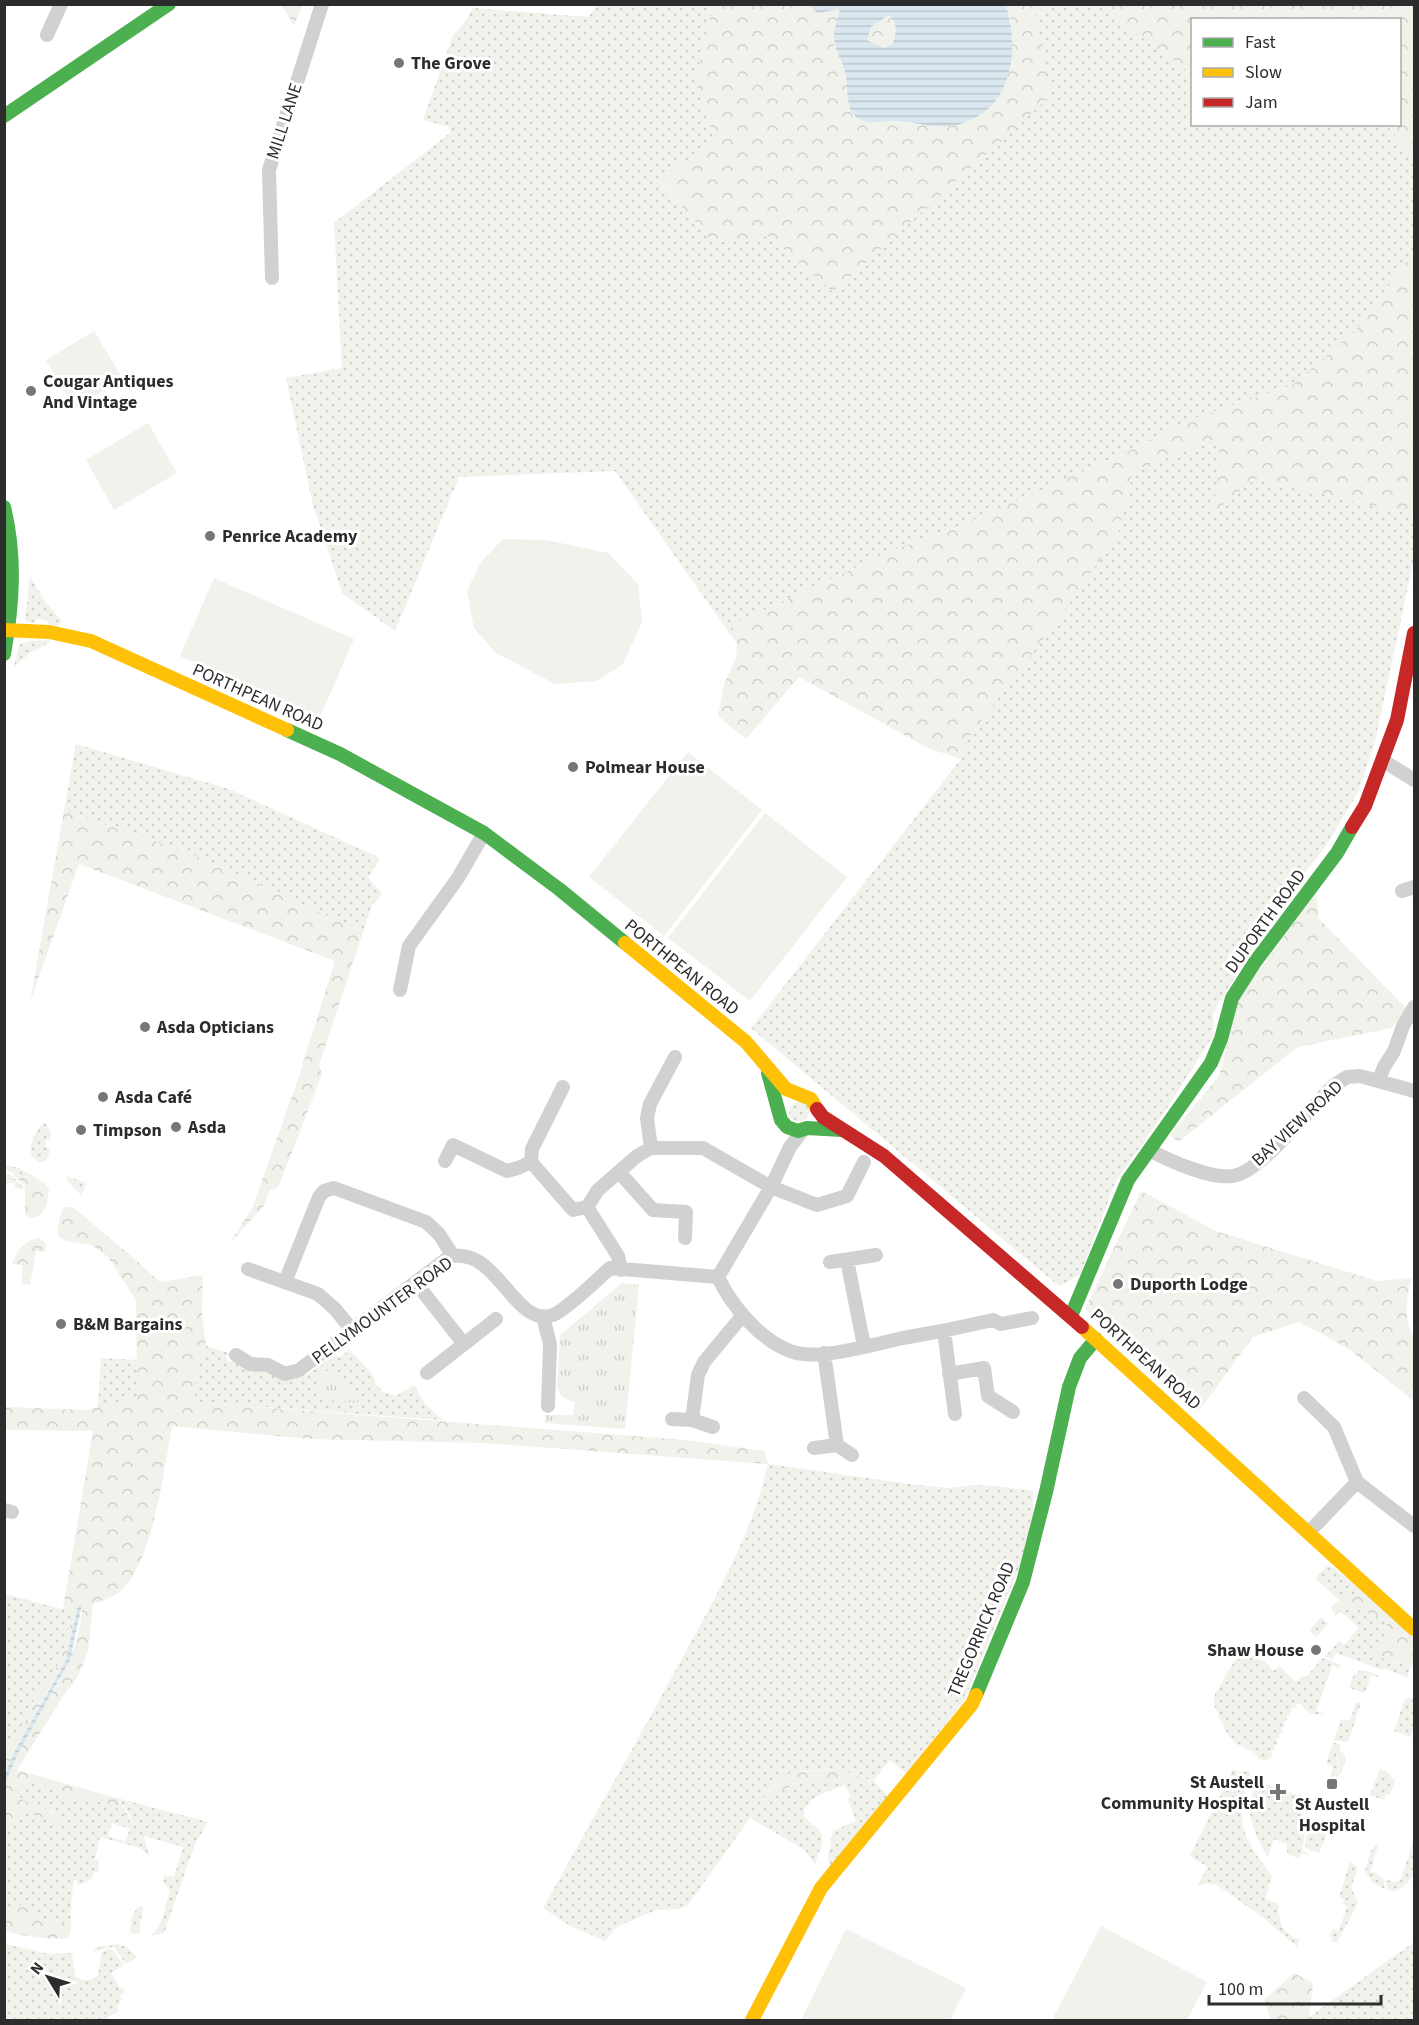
<svg xmlns="http://www.w3.org/2000/svg" width="1419" height="2025" viewBox="0 0 1419 2025" font-family="'Source Sans 3',sans-serif">
<defs>
<pattern id="grass-dots" width="8" height="8" patternUnits="userSpaceOnUse" patternTransform="scale(1.5)"><rect width="8" height="8" fill="#f0f2eb"/><path d="M2 2h.1M6 6h.1" fill="none" stroke="#ced0ca" stroke-width="1.8" stroke-linecap="round"/></pattern>
<pattern id="forest-crowns" width="20" height="18" patternUnits="userSpaceOnUse" patternTransform="scale(1.5)"><rect width="20" height="18" fill="#f0f2eb"/><path d="M2 6a3 3 0 1 1 6 0M12 15a3 3 0 1 1 6 0" fill="none" stroke="#ced0ca"/></pattern>
<pattern id="park-tufts" width="24" height="20" patternUnits="userSpaceOnUse" patternTransform="scale(1.5)"><rect width="24" height="20" fill="#f0f2eb"/><path d="M3 7l-1-3M5 7V3M7 7l1-3M15 17l-1-3M17 17v-4M19 17l1-3" fill="none" stroke="#ced0ca"/></pattern>
<pattern id="water-rules" width="6" height="5" patternUnits="userSpaceOnUse" patternTransform="scale(1.5)"><rect width="6" height="5" fill="#dae7ee"/><path d="M0 2.5h6" fill="none" stroke="#bbc6cc"/></pattern>
</defs>
<rect width="100%" height="100%" fill="#fff"/>
<path fill="url(#grass-dots)" fill-rule="evenodd" d="M598,5H719L711,14L697,76L714,142L658,180L714,243L768,236L833,291L1035,11L1053,5H1098L1192,74V124L1387,125L1413,157L1414,162L1413,255L1359,327L1293,385L1186,421L1138,447L956,528L891,551L741,621L727,630L615,471L459,477L395,631L342,593L313,505L286,378L342,368L334,223L450,133L449,127L423,120L453,35L464,24L473,8L588,17Z
M1213,440L1222,456L1213,513L1255,479L1414,515V558L1375,742L1358,792L1325,847L1273,914L1213,1013L1214,1034L1166,1110L1116,1181L1080,1275L1059,1286L751,1028L961,759L967,740L1118,533L1133,471Z
M30,576L44,600L62,621L58,627L51,626L46,620L37,619L32,624L25,620Z
M50,640L49,643L31,652L14,667L19,645L30,641Z
M76,744L229,789L380,858L368,878L382,894L371,907L363,932L190,853L64,811Z
M789 1112a10 10 0 1 1 20 0a10 10 0 1 1-20 0Z
M45,1123L50,1131L51,1140L47,1139L45,1146L50,1150L47,1159L40,1163C38,1161 33,1158 32,1156C27,1147 37,1127 45,1123Z
M4,1165L19,1168L37,1178L15,1175L5,1168Z
M4,1173L11,1175L25,1189L15,1188V1183H6V1188L5,1187Z
M66,1176L86,1183L82,1196L68,1182Z
M206,1346L232,1354L226,1356L227,1361L307,1375L334,1353L339,1358L349,1350L370,1371L375,1380L374,1384L380,1387L381,1391L396,1396L414,1385L425,1404L443,1420L194,1402L196,1373Z
M101,1358L137,1360V1399L98,1407Z
M768,1464L916,1485L950,1488L976,1485L994,1486L1033,1491V1516L1026,1551L964,1701L906,1773L890,1760L873,1781L888,1796L830,1866L828,1859L833,1831L856,1821L848,1799L851,1797L845,1785C831,1791 803,1797 804,1816C808,1822 817,1826 821,1833C826,1845 815,1854 816,1866L805,1850L750,1818L688,1905L680,1909L656,1910L617,1927L605,1941L569,1925L543,1908C589,1826 635,1745 679,1664C714,1600 752,1535 768,1464ZM838,1769L872,1781L867,1785L836,1779L793,1784L758,1808C782,1767 794,1772 838,1769Z
M1331,1566L1365,1591L1338,1599L1315,1578L1326,1567Z
M5,1594L62,1609H73L66,1642L55,1671L34,1698L31,1712L7,1747L5,1757Z
M1345,1607L1360,1610L1387,1620C1388,1634 1383,1639 1372,1647L1396,1663L1411,1666L1407,1678L1384,1668L1382,1670L1336,1653L1333,1659L1325,1657L1339,1641L1344,1645L1359,1628L1340,1611Z
M1321,1617L1328,1624L1316,1637L1309,1631Z
M1241,1650L1265,1662L1274,1671L1279,1666L1296,1682L1302,1676L1305,1678L1323,1658L1339,1664L1340,1668L1332,1666L1316,1711L1324,1714C1311,1716 1307,1712 1300,1704H1295L1297,1708L1292,1707L1290,1715L1286,1716L1287,1720L1283,1722L1285,1726L1281,1728L1283,1733L1279,1734L1280,1738L1276,1739L1278,1744L1274,1745L1275,1749L1271,1751L1273,1756L1266,1761L1259,1759L1255,1753L1235,1743L1227,1734L1214,1705L1215,1694Z
M1362,1670L1379,1675L1378,1677L1371,1675L1365,1693L1349,1688L1354,1674Z
M1414,1696V1726L1411,1737L1394,1731L1405,1699H1407L1408,1697L1413,1698Z
M1356,1702L1361,1703L1348,1742L1334,1740L1341,1719L1350,1721Z
M1333,1742L1340,1745V1752L1336,1753C1336,1761 1340,1770 1339,1777L1335,1776L1334,1778L1330,1777L1333,1767L1326,1763Z
M1233,1769L1240,1772L1250,1771C1249,1781 1245,1789 1243,1799C1237,1833 1253,1850 1272,1876L1265,1899L1279,1904C1278,1921 1282,1934 1299,1939L1297,1947L1265,1919L1217,1885L1208,1883L1197,1886L1208,1867L1190,1856Z
M1380,1769L1386,1771L1395,1781L1390,1795L1386,1794L1384,1800L1370,1795Z
M28,1781C48,1785 56,1787 66,1806L70,1807L73,1797L114,1805L132,1823L129,1813L117,1798L208,1822L195,1844L164,1933L150,1936C164,1926 165,1906 170,1891L163,1882L164,1875L174,1877L183,1847L144,1836L149,1856L140,1848L100,1837L95,1860L98,1859L99,1873L94,1872L92,1879L77,1886V1880H74L71,1902V1928L55,1920H36L6,1915L5,1832L19,1810L58,1823L53,1811C38,1807 22,1805 15,1790ZM112,1823L130,1829L125,1842L108,1836Z
M1258,1784H1265L1300,1796L1306,1804L1301,1805L1302,1820H1306L1307,1824L1302,1850L1311,1855L1301,1853L1299,1858L1287,1854V1844L1274,1839L1268,1857C1255,1836 1240,1807 1258,1784Z
M1308,1825L1328,1831L1319,1853L1305,1848Z
M1413,1843H1414V1875C1407,1883 1399,1895 1388,1890L1385,1879L1393,1882L1400,1881Z
M1375,1845L1378,1846L1370,1871L1379,1874L1378,1876L1383,1878L1385,1889L1372,1882L1365,1870L1371,1851Z
M1350,1862L1358,1868L1351,1887L1356,1899L1359,1901L1337,1943L1331,1941L1332,1937L1330,1936L1333,1929L1339,1931L1347,1907L1343,1904L1344,1899L1339,1897Z
M138,1907H143L139,1934L130,1933L132,1916Z
M1414,1942V2020H1308L1309,2017Z
M5,1944L49,1954L72,1953L75,1976L82,1980H91L98,1975L102,1952L107,1949H112L124,1965L111,1973L120,1988L122,1987L125,1992L120,1995L122,1999L117,2007L119,2011L108,2017L107,2020H5Z
M117,1944L127,1947L137,1957L126,1964L114,1947C105,1947 100,1952 92,1951L98,1947Z"/>
<path fill="url(#forest-crowns)" d="M281,5H303L294,25Z
M719,5H812L811,9H840L836,23L834,45L846,74L850,105L877,123L892,121L922,125L1011,23L1006,5H1053L1035,12L1051,96L833,292L768,236L714,243L658,179L714,142L697,76L711,14Z
M1098,5H1414V162L1413,157L1387,125L1400,124V20H1192V74Z
M886,16H890C899,26 895,32 893,44L883,48L867,40L871,27Z
M1414,251V515L1255,479L1212,514L1222,456L1212,440L1133,471L1118,533L1074,598L967,740L961,759L928,748L799,677L746,739L718,716L724,684L736,658L737,644L727,630L741,621L891,551L956,528L1138,447L1186,421L1293,385L1359,327Z
M64,811L190,853L363,932L319,1065L322,1074L278,1188L270,1190L263,1207L229,1244L252,1209L298,1079L335,961L79,864L30,1002Z
M1316,893L1319,919L1406,1008L1392,1028L1298,1047L1178,1142L1170,1135L1219,1076L1239,997Z
M13,1175C26,1177 41,1176 49,1188C48,1202 46,1217 30,1218L25,1214V1185Z
M1141,1191L1216,1231L1377,1281L1412,1278C1407,1295 1402,1321 1414,1336V1401L1349,1349L1299,1322L1253,1337L1198,1412L1085,1309Z
M63,1207H73L137,1261L160,1282L203,1275L202,1315L206,1346L196,1373L194,1402L686,1440L764,1451L768,1464L484,1443L310,1439L172,1426C164,1467 152,1574 115,1595C108,1599 100,1601 93,1604L88,1652L78,1676L62,1698L17,1770L117,1798L134,1824L114,1805L73,1797L70,1807L66,1806C56,1787 48,1785 28,1781L15,1790C24,1809 46,1804 59,1817V1823L19,1810L5,1832C5,1816 1,1795 5,1781C26,1720 80,1672 82,1606L78,1607L66,1660L50,1687L7,1769L5,1768L7,1747L31,1712L34,1698L55,1671L66,1642L73,1609H63L93,1431L5,1430V1407L85,1410L137,1399L136,1300L108,1257L92,1245L65,1241L58,1235V1225Z
M40,1238L46,1244L45,1252L36,1251L30,1285L22,1284V1265L12,1264C16,1251 25,1239 40,1238Z
M1365,1591L1414,1637V1669L1411,1666L1373,1656L1372,1647C1383,1639 1388,1634 1387,1620L1360,1610L1345,1607L1335,1616L1331,1607L1342,1597Z
M1340,1752L1344,1753L1346,1761L1340,1775L1336,1753Z
M838,1769L872,1781L867,1785L836,1779L793,1784L756,1810L780,1778L790,1773Z
M22,1904L34,1908L36,1920H55L71,1928L69,1938C47,1940 26,1937 5,1931V1913L9,1916L14,1908Z
M1294,1973L1313,1983L1309,2020H1271L1264,2000Z"/>
<path fill="url(#park-tufts)" d="M622,1283L639,1285L625,1429L545,1423L546,1415H573L575,1402C564,1399 559,1396 557,1385L560,1335Z
M321,1370C338,1372 347,1380 358,1393L357,1403L316,1399Z"/>
<path fill="#f0f2eb" d="M94,331L123,379L75,408L46,360Z
M148,423L177,473L114,510L86,460Z
M503,539L546,540L608,553L638,584L642,622L623,664L597,681L555,684L496,653L474,628L467,591L481,562Z
M214,578L354,639L320,717L180,656Z
M688,752L762,810L664,936L589,877Z
M765,813L847,877L750,1001L668,938Z
M1101,1926L1207,1982L1187,2020H1052Z
M846,1929L966,1988L950,2020H801Z"/>
<path fill="url(#water-rules)" fill-rule="evenodd" d="M812,4L1006,5C1018,44 1015,102 970,120C965,122 959,125 953,126C934,128 913,122 894,121C881,121 865,127 854,115C846,106 848,87 846,75C844,65 837,55 835,45C832,34 837,20 840,9L818,13L811,8ZM887,16H890C899,26 895,33 893,44L883,48L867,40L871,27Z
M82,1605L70,1660L18,1753L5,1783V1774L15,1751L66,1660L78,1606Z"/>
<g fill="none" stroke-linecap="round" stroke-linejoin="round">
<path stroke="#d1d1d1" stroke-width="14" d="M47,35L61,4
M272,278L269,170L322,4
M1384,761L1414,780
M1402,891L1414,887
M400,990L409,946L458,878L484,833
M1379,1080L1384,1067L1394,1051L1403,1026L1414,1007
M651,1148L647,1118L650,1104L675,1057
M1149,1150C1168,1160 1219,1184 1240,1174C1268,1162 1310,1109 1333,1086L1347,1077L1360,1076L1414,1091
M445,1161L453,1145L507,1171L518,1168L531,1162L573,1210L587,1207
M531,1162L532,1149L563,1087
M619,1172L653,1210L686,1212L685,1238
M847,1260L864,1346
M830,1262L876,1255
M248,1269L318,1294L335,1309L353,1331
M621,1270L618,1256L587,1207L598,1190L637,1156L651,1148H703L771,1187L817,1205L847,1196L864,1162
M718,1277C731,1305 760,1340 790,1351C817,1362 874,1344 903,1338C933,1333 963,1327 993,1320L1001,1324L1032,1318
M285,1282L319,1197L324,1191L334,1188L426,1222L439,1234L453,1256
M416,1283L464,1344
M543,1317L550,1344L548,1406
M944,1331L955,1414
M824,1353L837,1445
M236,1355L250,1364L268,1365L285,1374L299,1370L449,1257C497,1244 514,1329 553,1315C566,1310 598,1279 610,1268L718,1277L771,1187L790,1147L803,1130
M427,1373L496,1319
M949,1374L984,1368L988,1396L1013,1412
M1304,1398L1334,1427L1357,1482L1414,1526
M672,1419L692,1420
M713,1427L692,1420L698,1375L704,1362L743,1315
M814,1448L837,1445L852,1455
M4,1510L12,1512
M1309,1532L1357,1482"/>
<path stroke="#4caf50" stroke-width="14" d="M4,116L169,4
M4,507C16,556 13,604 4,654
M287,730L340,754L484,833L559,889L625,943
M768,1073L781,1120L787,1127L798,1131L807,1128L842,1130
M1071,1316L1128,1180L1211,1063L1221,1039L1232,998L1255,962L1337,853L1352,827
M976,1695L1023,1582L1046,1492L1069,1387L1080,1358L1096,1339"/>
<path stroke="#ffc107" stroke-width="14" d="M4,630L49,632L91,641L287,730
M625,943L746,1042L786,1089L811,1099L817,1109
M1082,1327L1414,1629
M752,2020L821,1888L972,1704L976,1695"/>
<path stroke="#c62828" stroke-width="14" d="M1352,827L1365,806L1397,720L1414,633
M817,1109L823,1117L884,1156L1082,1327"/>
</g>
<g fill="#767676" stroke="#fff" stroke-width="2">
<circle cx="399" cy="63" r="6"/>
<circle cx="31" cy="391" r="6"/>
<circle cx="210" cy="536" r="6"/>
<circle cx="573" cy="767" r="6"/>
<circle cx="145" cy="1027" r="6"/>
<circle cx="103" cy="1097" r="6"/>
<circle cx="176" cy="1127" r="6"/>
<circle cx="81" cy="1130" r="6"/>
<circle cx="1118" cy="1284" r="6"/>
<circle cx="61" cy="1324" r="6"/>
<circle cx="1316" cy="1650" r="6"/>
<rect x="1326" y="1778" width="12" height="12" rx="3"/>
<path d="M1275 1783h6v6h6v6h-6v6h-6v-6h-6v-6h6z"/>
</g>
<g text-anchor="middle" stroke-width="6" stroke-linejoin="round" paint-order="stroke">
<g font-size="18" font-weight="bold" fill="#2c2c2c" stroke="#fff" text-anchor="start">
<text x="411" y="69">The Grove</text>
<text x="43" y="387">Cougar Antiques<tspan x="43" dy="21">And Vintage</tspan></text>
<text x="222" y="542">Penrice Academy</text>
<text x="585" y="773">Polmear House</text>
<text x="157" y="1033">Asda Opticians</text>
<text x="115" y="1103">Asda Café</text>
<text x="188" y="1133">Asda</text>
<text x="93" y="1136">Timpson</text>
<text x="1130" y="1290">Duporth Lodge</text>
<text x="73" y="1330">B&amp;M Bargains</text>
<text x="1304" y="1656" text-anchor="end">Shaw House</text>
<text x="1264" y="1788" text-anchor="end">St Austell<tspan x="1264" dy="21">Community Hospital</tspan></text>
<text x="1332" y="1810" text-anchor="middle">St Austell<tspan x="1332" dy="21">Hospital</tspan></text>
</g>
<g font-size="18" fill="#2c2c2c" stroke="#fff">
<text transform="translate(284 121) rotate(-72)" y="6">MILL LANE</text>
<text transform="translate(258 697) rotate(24)" y="6">PORTHPEAN ROAD</text>
<text transform="translate(1265 921) rotate(-54)" y="6">DUPORTH ROAD</text>
<text transform="translate(682 967) rotate(39)" y="6">PORTHPEAN ROAD</text>
<text transform="translate(1297 1123) rotate(-43)" y="6">BAY VIEW ROAD</text>
<text transform="translate(382 1310) rotate(-36)" y="6">PELLYMOUNTER ROAD</text>
<text transform="translate(1146 1359) rotate(42)" y="6">PORTHPEAN ROAD</text>
<text transform="translate(981 1629) rotate(-67)" y="6">TREGORRICK ROAD</text>
</g>
</g>
<rect width="1419" height="2025" fill="none" stroke="#2c2c2c" stroke-width="12"/>
<rect x="1191" y="18" width="210" height="108" fill="#ffffff" stroke="#ababab" stroke-width="1.5"/>
<rect x="1203" y="38" width="30" height="9" fill="#4caf50" stroke="#ababab" stroke-width="1.5"/>
<text x="1245" y="48" font-size="18" fill="#2c2c2c">Fast</text>
<rect x="1203" y="68" width="30" height="9" fill="#ffc107" stroke="#ababab" stroke-width="1.5"/>
<text x="1245" y="78" font-size="18" fill="#2c2c2c">Slow</text>
<rect x="1203" y="98" width="30" height="9" fill="#c62828" stroke="#ababab" stroke-width="1.5"/>
<text x="1245" y="108" font-size="18" fill="#2c2c2c">Jam</text>
<g transform="translate(48 1977) rotate(308)" stroke="#ffffff" stroke-width="4.5" paint-order="stroke">
<path d="M0-4.5L10 22L0 15L-10 22Z" fill="#2c2c2c"/>
<text y="-9" font-size="16" font-weight="bold" text-anchor="middle" fill="#2c2c2c">N</text>
</g>
<path d="M1209 1995v9h172v-9" fill="none" stroke="#2c2c2c" stroke-width="3"/>
<text x="1218" y="1995" font-size="18" fill="#2c2c2c" stroke="#ffffff" stroke-width="4.5" paint-order="stroke">100 m</text>
</svg>
